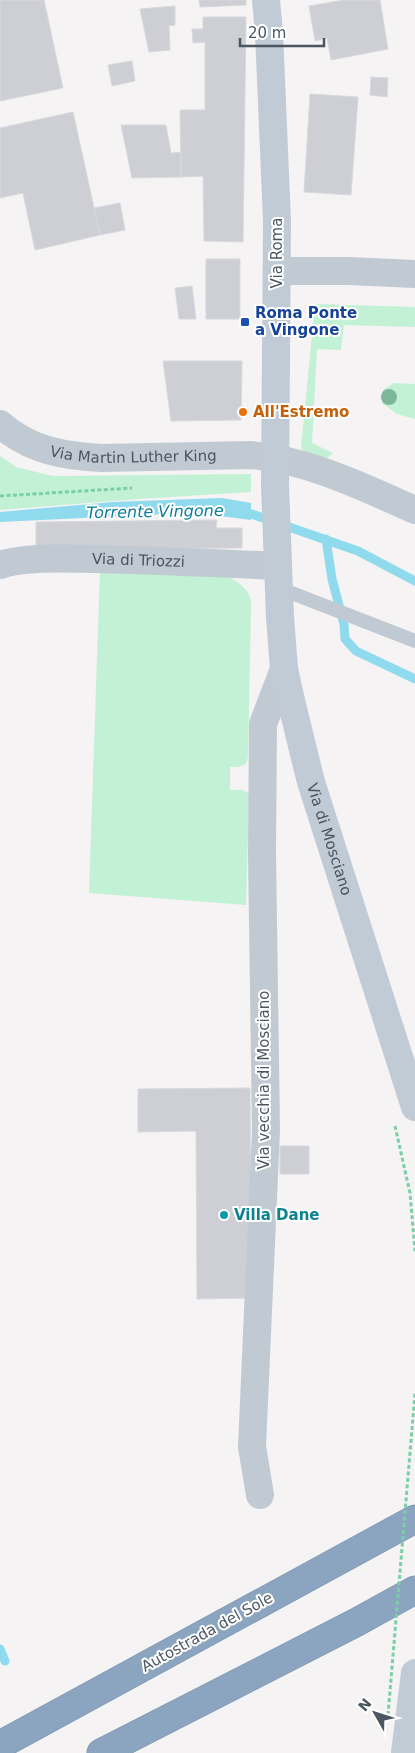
<svg xmlns="http://www.w3.org/2000/svg" width="415" height="1753" viewBox="0 0 415 1753" font-family="'DejaVu Sans',sans-serif">
<rect width="100%" height="100%" fill="#f5f3f3"/>
<path fill="#c3f1d5" d="M315,304L415,307V327L344,325L341,350L317,349L312,443L333,453C321,466 310,460 301,448Z
M394,383L415,384V419L397,414L382,403L383,390Z
M0,456L16,467L53,476L251,474V492L138,499L0,510Z
M100,570L221,572C231,578 246,585 250,597C251,600 251,606 251,609L248,757L246,764L238,767H230V790H243L248,793L249,797L246,905L89,893Z"/>
<path fill="#90daee" d="M222,498L251,503V520L204,514H167L0,522V512L113,502Z"/>
<g fill="none" stroke-linecap="round" stroke-linejoin="round">
<path stroke="#90daee" stroke-width="9" d="M240,510L358,551L415,581
M326,539L332,579L344,624L345,639L356,651L415,679
M0,1649L5,1661"/>
</g>
<path fill="#cdcfd5" stroke="#d7d9de" d="M0,0H44L63,88L0,101Z
M199,0H246V5L200,7Z
M344,0H380L388,49L331,60L327,38L315,41L309,6Z
M175,6V25L169,26L170,50L149,52L140,9Z
M203,17H246L243,242L204,241L203,176L181,177L180,110H205V42L193,43L192,29H203Z
M132,61L135,81L112,86L108,65Z
M371,77L388,78L387,97L370,95Z
M310,94L358,97L351,195L304,192Z
M73,112L100,235L35,250L23,193L0,198V128Z
M121,125H166L171,153L182,152L181,177L132,178Z
M120,203L125,230L100,235L94,208Z
M206,259H240V319H206Z
M192,286L196,319H179L175,288Z
M163,361H242L241,420L171,421Z
M217,520L216,528H242V548L36,549V522Z
M250,1088L251,1298L197,1299L196,1131L138,1132V1089Z
M280,1146H309V1174H280Z"/>
<g fill="none" stroke-linecap="round" stroke-linejoin="round">
<defs>
<path id="motorway" d="M0,1745L415,1519
M101,1753L357,1622L415,1590"/>
</defs>
<use href="#motorway" stroke="#7690ad" stroke-width="29"/>
<path stroke="#7ad0a6" stroke-width="3" stroke-dasharray="4 2.5" stroke-linecap="butt" d="M0,496L132,488
M395,1126L410,1193L415,1251"/>
<path stroke="#c1cad2" stroke-width="14" d="M279,588L415,641"/>
<g stroke="#c1cad2" stroke-width="28">
<path id="s1" d="M0,565C25,556 71,559 99,559C159,561 218,563 278,566"/>
<path d="M260,1495L252,1447L266,1130L262,853L263,724L284,669"/>
</g>
<g stroke="#c1cad2" stroke-width="28">
<path d="M277,271H348L415,274"/>
<path id="s2" d="M0,424C30,450 63,456 101,458L251,455C308,460 363,487 415,510"/>
</g>
<g stroke="#c1cbd6" stroke-width="28">
<path id="s3" d="M266,0L269,33L277,221L275,486L280,617L284,669L293,709L311,782L415,1107"/>
<path d="M405,1753L415,1673"/>
</g>
<use href="#motorway" stroke="#8ba5c1" stroke-width="28"/>
<path stroke="#7ad0a6" stroke-width="3" stroke-dasharray="4 2.5" stroke-linecap="butt" d="M388,1715L415,1393"/>
</g>
<circle fill="#7bb799" cx="389" cy="397" r="8"/>
<rect fill="#1a4fb4" stroke="#fff" stroke-width="2" x="240" y="317" width="10" height="10" rx="2.5"/>
<circle fill="#e8710a" stroke="#fff" stroke-width="2" cx="243" cy="412" r="5"/>
<circle fill="#0f9aa8" stroke="#fff" stroke-width="2" cx="224" cy="1215" r="5"/>
<g text-anchor="middle" stroke-width="4" stroke-linejoin="round" paint-order="stroke">
<g font-size="15" fill="#4a5661" stroke="#fff">
<text transform="translate(277 253) rotate(-90)" y="5">Via Roma</text>
<text dy="5" stroke="none"><textPath href="#s2" startOffset="141">Via Martin Luther King</textPath></text>
<text dy="5" stroke="none"><textPath href="#s1" startOffset="139">Via di Triozzi</textPath></text>
<text dy="5" stroke="none"><textPath href="#s3" startOffset="846">Via di Mosciano</textPath></text>
<text transform="translate(264 1080) rotate(-90)" y="5">Via vecchia di Mosciano</text>
<text transform="translate(207 1632) rotate(-29)" y="5">Autostrada del Sole</text>
</g>
<g font-size="15" font-weight="bold" fill="#164399" stroke="#fff" text-anchor="start">
<text x="255" y="318">Roma Ponte<tspan x="255" dy="17">a Vingone</tspan></text>
</g>
<g font-size="15" font-weight="bold" fill="#c56008" stroke="#fff" text-anchor="start">
<text x="253" y="417">All'Estremo</text>
</g>
<g font-size="15" font-weight="bold" fill="#0d838f" stroke="#fff" text-anchor="start">
<text x="234" y="1220">Villa Dane</text>
</g>
<g font-size="16" font-style="italic" fill="#0c7c9b" stroke="#fff">
<text transform="translate(155 511) rotate(-1)" y="6">Torrente Vingone</text>
</g>
</g>
<g transform="translate(375 1713) rotate(309)" stroke="#ffffff" stroke-width="4" paint-order="stroke">
<path d="M0-4L9 19L0 12L-9 19Z" fill="#4a5661"/>
<text y="-8" font-size="14" font-weight="bold" text-anchor="middle" fill="#4a5661">N</text>
</g>
<path d="M240 38v8h84v-8" fill="none" stroke="#4a5661" stroke-width="2.5"/>
<text x="248" y="38" font-size="15" fill="#4a5661" stroke="#ffffff" stroke-width="4" paint-order="stroke">20 m</text>
</svg>
